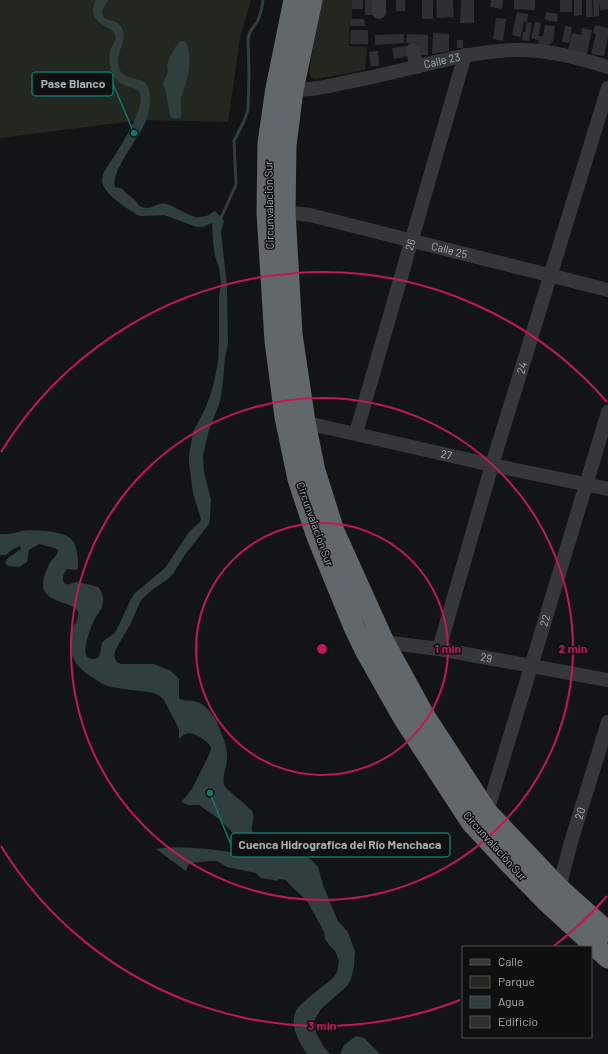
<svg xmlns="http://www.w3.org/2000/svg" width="608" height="1054" viewBox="0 0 608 1054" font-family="Barlow,sans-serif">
<rect width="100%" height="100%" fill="#131415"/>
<path fill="#222720" d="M0,0H251L240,38L228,122L141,120L0,138Z
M321,0H352V18L350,19L349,46L367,47L365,70L316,79C311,78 310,77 309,71Z"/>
<path fill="#303e3e" d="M96,0H108L102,11L103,17C107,21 115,20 119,24C132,38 113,53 119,68C125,84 145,74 149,89C152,101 149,114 144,125C138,139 110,173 115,187L123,189C128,197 135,197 139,206C153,212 155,201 166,204C175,206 192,219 200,217C206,217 210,214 215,211L224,221L221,232L227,286L228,345L225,357L223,382L220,402L209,430L203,456L204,472L211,500L210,518L209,524L184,556L173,574L168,579L152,590L141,600L130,625L117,647L114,655L115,659L117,662L121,664H154L171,671L179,679V698C184,702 187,700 193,701C202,702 209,709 214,717C216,719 217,722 218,725C223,737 228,748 227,760C226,768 222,777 224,785C226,790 246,804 251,810C257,817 251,822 252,830C253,835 256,847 260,850C265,853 272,851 278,852C288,853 298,856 308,858L312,860L318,867L323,885L334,912L338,921L348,932L355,952L354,966L351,979L347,986L321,1009L315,1019L316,1033L324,1047L330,1054H307C299,1042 289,1026 296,1011C299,1004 325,985 333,978L337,972L339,961L335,951L330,946L325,939L324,932L321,926L307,901L289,884L286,880L279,879L276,881L273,880L261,878L256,873L227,867L217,861H212L191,863L188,865L186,871L156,849C181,845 205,849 230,852C235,851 236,847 238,843L235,835L219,819L199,805H188L183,803L182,801L192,789L208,757C209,754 211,751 211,748C210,742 196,734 190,733C186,733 182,736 179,739V729L164,700L160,696L154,693C139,690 123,690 108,686C104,685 99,682 95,679C78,669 69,658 70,638C70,629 80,619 78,612C75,603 52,603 45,592C40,584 46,570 50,563C53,558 58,555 58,550L55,548L39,544L29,550L27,562L19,567L8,566L5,562L8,558L21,549L20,546L13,549L6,555H0V534C8,535 14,533 22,531C33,529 67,531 73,541C78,549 78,560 78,569L76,570L67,569C63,574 61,578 65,584C71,585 71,583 77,582C78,582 96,586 98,587C100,589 103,594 103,598C104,600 102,604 102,607C100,612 96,616 94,620C90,630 75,665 98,658L100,654L102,643L106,639L114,634L117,629L131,599L135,593L165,568L189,532L200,522L201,519L193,493L189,463V455L193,432L205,409L210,396L214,382L218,362L219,341V297L221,283L219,268L215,256L213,242L212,223L203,227H197L164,215L142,216L137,215C127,208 103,194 102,181C102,179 103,177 103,174C113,157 145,113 140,94C138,86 123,87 117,81C111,75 108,60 110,52C111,46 117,41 115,35C114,30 110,29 106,27C94,20 89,13 96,0Z
M180,41H185C192,53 190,71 186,83C184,88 182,93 181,98C180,104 182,110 181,117L176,119L171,117L170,115L166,93L163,83L168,72L167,66L169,58L176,46Z
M356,1036L364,1038L380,1054H340L344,1045Z"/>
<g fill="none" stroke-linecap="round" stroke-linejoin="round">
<path stroke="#303e3e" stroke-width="3" d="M220,220L235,187L236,183L234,141L244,121L248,110L249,73L248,39C249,31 253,28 257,22C261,15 262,8 263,0"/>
</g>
<path fill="#2f2f31" d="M352,0H363V9H352Z
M365,0H375V15H365Z
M396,0H405V11H396Z
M422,0H433V19H422Z
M436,0H453L454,17L437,18Z
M461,0H474V23H460Z
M491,0H503L502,9L490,7Z
M514,0H535V10L514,9Z
M560,0H572V12H560Z
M574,0H582V15L574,16Z
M586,0H592L593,17H586Z
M593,0H599V16L594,17Z
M599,0H608V9L600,10Z
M517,12L528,14L527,22L524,21L521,37L512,35Z
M546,12L558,14L557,22L545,20Z
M496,18L506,19L503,41L493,39Z
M350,19H364L365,26H350Z
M527,22L532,23L529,41L522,40L523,32H525Z
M535,22L541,23L538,40L531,38Z
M545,25L555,26L553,42H552L548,46H538L539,36H543Z
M595,25L608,28V37L604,56L591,54L596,34L593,33Z
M565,26L572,27L569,43L562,42Z
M582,28L592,30L587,54L568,50L572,33L581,35Z
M351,30H368V44H350Z
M433,33L449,34V51L432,54Z
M404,34V43L375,45V35Z
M407,34L428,35V55H418V44L406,43Z
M457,40H463V48H457Z
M407,46L409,56L394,59L392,48Z
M378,51L379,66H371L369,52Z"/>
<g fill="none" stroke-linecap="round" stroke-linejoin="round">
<g stroke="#353739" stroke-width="14">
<path d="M379,0V12"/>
<path d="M413,50L417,67"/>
<path id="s1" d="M285,89C313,92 335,84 363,79C413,69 465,51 515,50C547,49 578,58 608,67"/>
<path id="s2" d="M278,213L285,212L310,215L608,290"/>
<path id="s3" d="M298,421L492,465L608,489"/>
<path id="s4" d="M356,433L465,55"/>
<path id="s5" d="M378,644L384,642L439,649L608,680"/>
<path id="s6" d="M439,649L492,465L608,88"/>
<path id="s7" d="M482,815L487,812L608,412"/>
<path id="s8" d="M555,893L559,888L571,842L608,722"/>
</g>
<path stroke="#61676a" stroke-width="21" d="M294,0L276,88L268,143L267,213L275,341L285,417L298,479L316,534L354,627L365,650L404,719L471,822L511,865L547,902L608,958
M312,0L293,90L286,145L285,212L292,334L305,422L315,471L334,531L384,642L424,715L487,812L559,888L608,932"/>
</g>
<g fill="none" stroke="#c2185b" stroke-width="2">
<circle cx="322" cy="649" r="126"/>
<circle cx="322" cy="649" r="251"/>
<path d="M607 896A377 377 0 0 1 554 946M460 1000A377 377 0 0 1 1 846M1 452A377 377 0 0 1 607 402"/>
</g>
<g text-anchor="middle" stroke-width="3" stroke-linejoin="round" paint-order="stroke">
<g font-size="11" fill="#a7b0b4" stroke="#0f0f10">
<text dy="4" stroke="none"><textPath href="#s1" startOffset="160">Calle 23</textPath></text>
<text transform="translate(269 205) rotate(-91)" y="4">Circunvalación Sur</text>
<text dy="4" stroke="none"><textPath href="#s4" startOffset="196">26</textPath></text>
<text dy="4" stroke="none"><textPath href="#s2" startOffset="176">Calle 25</textPath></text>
<text dy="4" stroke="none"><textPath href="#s6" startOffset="293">24</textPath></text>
<text dy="4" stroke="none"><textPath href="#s3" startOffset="152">27</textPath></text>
<text transform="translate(315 524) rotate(70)" y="4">Circunvalación Sur</text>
<text dy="4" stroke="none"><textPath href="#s7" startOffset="206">22</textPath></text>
<text dy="4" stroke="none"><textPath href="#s5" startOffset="110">29</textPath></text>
<text dy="4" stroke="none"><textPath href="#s8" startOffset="84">20</textPath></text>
<text transform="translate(495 846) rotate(48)" y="4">Circunvalación Sur</text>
</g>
</g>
<circle cx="322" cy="649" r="6" fill="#c2185b" stroke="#0f0f10" stroke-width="2"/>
<g font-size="12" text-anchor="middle" font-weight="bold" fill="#c2185b" stroke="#0f0f10" stroke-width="3" stroke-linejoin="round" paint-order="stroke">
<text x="448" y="653">1 min</text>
<text x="573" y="653">2 min</text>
<text x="322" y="1030">3 min</text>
</g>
<path fill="none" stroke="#0f766e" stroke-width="1.5" d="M134 133L113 84M210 793L231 845"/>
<g fill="#0f766e" stroke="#0f0f10" stroke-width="1.5">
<circle cx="134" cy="133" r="4"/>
<circle cx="210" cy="793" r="4"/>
</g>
<g fill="#0f0f10" stroke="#0f766e" stroke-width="1.5">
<rect x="32" y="72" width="81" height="24" rx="4"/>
<rect x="231" y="833" width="219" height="24" rx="4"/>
</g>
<g font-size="12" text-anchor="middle" font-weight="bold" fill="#a7b0b4">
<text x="73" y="88">Pase Blanco</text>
<text x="340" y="849">Cuenca Hidrografica del Río Menchaca</text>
</g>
<rect x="462" y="946" width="130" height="92" fill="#0f0f10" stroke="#4c4f52"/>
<rect x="470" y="959" width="20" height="6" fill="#353739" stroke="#4c4f52"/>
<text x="498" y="966" font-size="12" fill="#a7b0b4">Calle</text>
<rect x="470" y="976" width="20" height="12" fill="#222720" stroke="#4c4f52"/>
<text x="498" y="986" font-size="12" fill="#a7b0b4">Parque</text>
<rect x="470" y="996" width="20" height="12" fill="#303e3e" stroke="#4c4f52"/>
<text x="498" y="1006" font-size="12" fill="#a7b0b4">Agua</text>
<rect x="470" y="1016" width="20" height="12" fill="#2f2f31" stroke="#4c4f52"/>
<text x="498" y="1026" font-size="12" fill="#a7b0b4">Edificio</text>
</svg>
